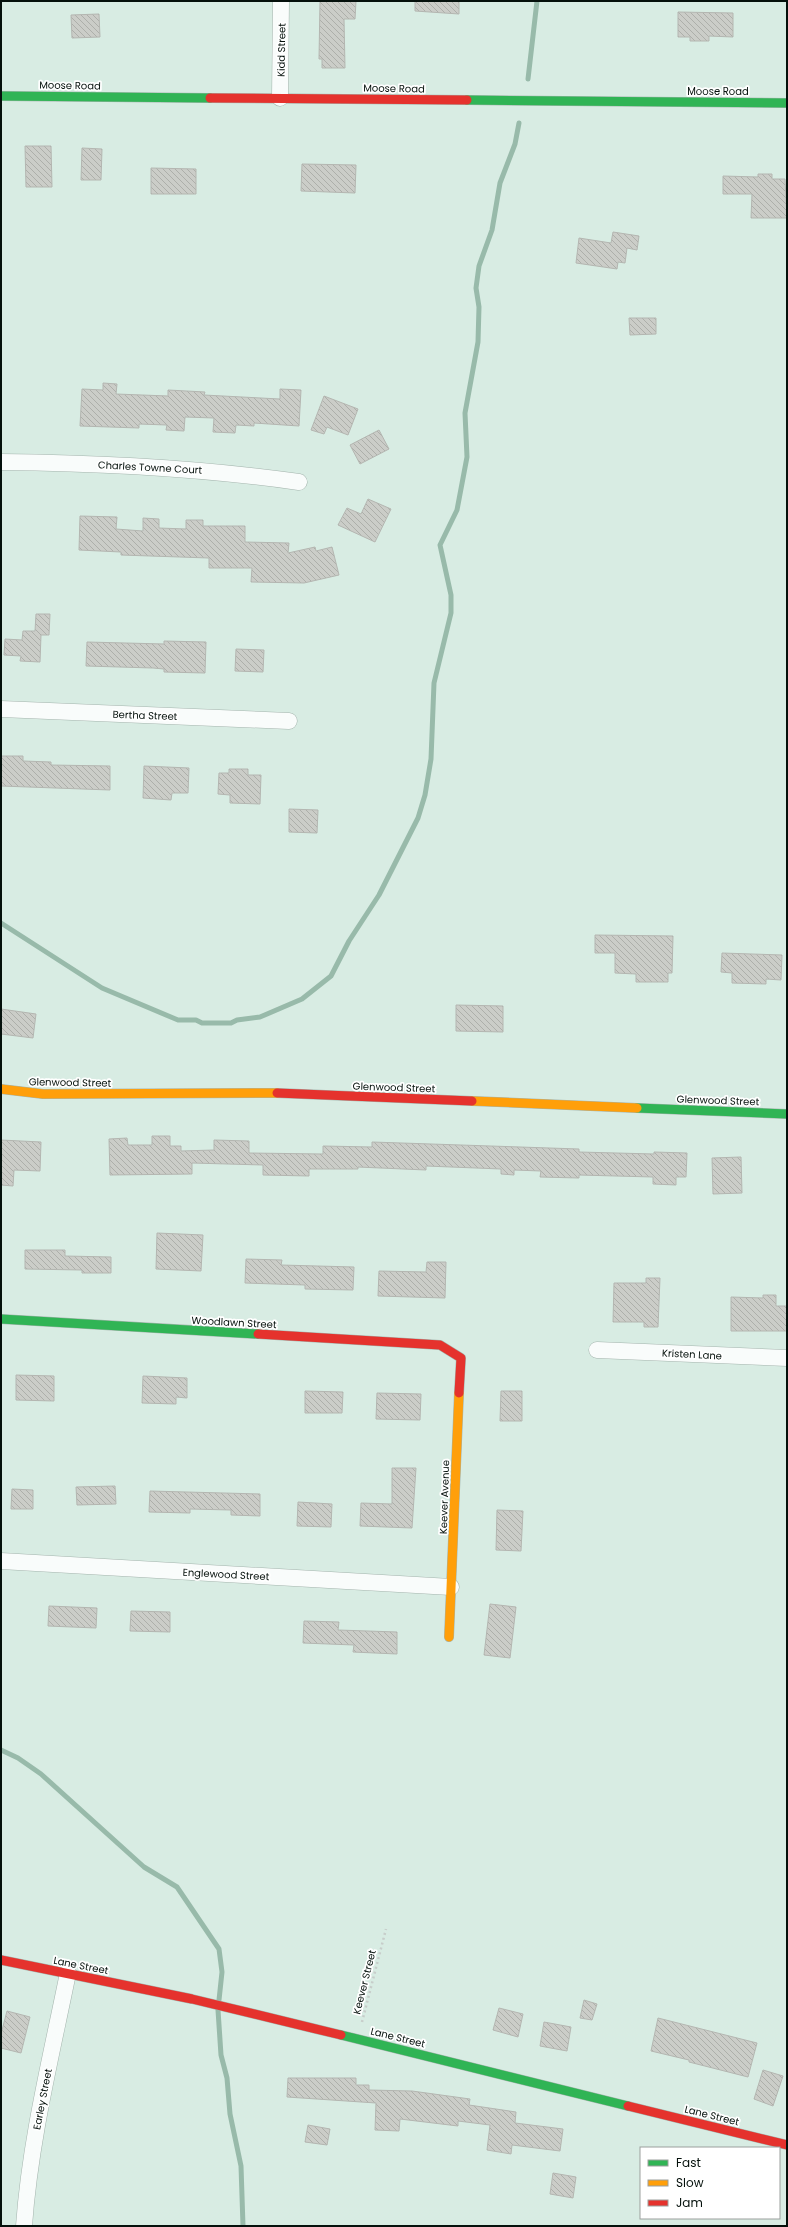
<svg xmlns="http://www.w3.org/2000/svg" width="788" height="2227" viewBox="0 0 788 2227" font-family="Poppins,sans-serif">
<defs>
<pattern id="building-back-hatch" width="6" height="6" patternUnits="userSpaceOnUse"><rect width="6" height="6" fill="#cbcdc8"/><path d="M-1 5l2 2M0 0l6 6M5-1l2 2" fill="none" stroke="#adafaa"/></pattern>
</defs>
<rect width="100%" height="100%" fill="#d8ece3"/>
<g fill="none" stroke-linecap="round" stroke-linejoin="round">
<path stroke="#98baaa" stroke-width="5" d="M528,79L537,1
M1,923L102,988L178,1020H196L202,1023H231L237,1020L260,1017L302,999L331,976L349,941L379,895L418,818L425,795L431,759L434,683L451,613V595L440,545L457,510L467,457L465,413L478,342L479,307L476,288L479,266L492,230L500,183L515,144L519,123
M1,1750L18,1758L41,1774L144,1867L177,1887L219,1949L222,1972L219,2000
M218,2010L221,2055L227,2078L230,2114L241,2166L243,2226"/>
</g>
<path fill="url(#building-back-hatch)" stroke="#b4b6b1" d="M320,1H356L355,19H344L345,68H322V59H319Z
M415,1H459V14L415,11Z
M678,12L733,13V37L709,36V41H690V37H678Z
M99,14L100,37L72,38L71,15Z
M25,146H51L52,187H26Z
M82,148L102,149L101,180H81Z
M302,164L356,165L355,193L301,191Z
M151,168L196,169V194H151Z
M758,174H772V179H785L787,218H751L752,194H723V176L758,177Z
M613,232L639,236L637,250L627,248L625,263L618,262L617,269L576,263L579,238L611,243Z
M629,318H656V334L630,335Z
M103,383L117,384L116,394L168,396V390L205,392L204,395L280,399V389L301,390L299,426L254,423V426L236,425L235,433L213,432L214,418L185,417L184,431L166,430L167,425L139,424V428L80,426L82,389L103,390Z
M324,396L358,409L348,435L327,427L324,434L311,430Z
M379,430L389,449L360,464L350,445Z
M368,499L391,509L375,542L338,525L347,508L361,514Z
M80,516L117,517L116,529L143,531V518L159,519V528L186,529V520H203V526H245V542L289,543L288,553L315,547L316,551L332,547L339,575L304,583L251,582L252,568H209V558L121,555V552L79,550Z
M36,614H50L49,635H41L40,662L20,661L21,656L4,655L5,639L22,640L23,631H35Z
M164,641L206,642L205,673L164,672V669L153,668L86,666L87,642L164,644Z
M236,649L264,650L263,672L235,671Z
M1,756H23V761L51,762V765L110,766V790L1,786Z
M144,766L189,768L188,793H172L171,800L143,798Z
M229,769H248V775H261L260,804L230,803V795L218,794L219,773H229Z
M289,809L318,810L317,833L289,832Z
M595,935L673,936L672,973H668V982H636V974L615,973V953H595Z
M722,953L782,955L781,980L766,979V984L732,983V973L721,972Z
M456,1005L503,1006V1032L456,1031Z
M1,1009L36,1014L33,1038L1,1034Z
M152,1136H170V1146H181V1151L214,1150V1140L249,1141V1153L323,1154V1146L372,1147V1142L579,1149V1152L654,1154V1152L687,1153L686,1177H676V1185L653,1184V1177L579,1175V1178L540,1177L541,1171L514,1170V1175L501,1174V1169L426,1166V1170L358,1167V1169H309V1176L263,1175V1165L192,1163V1174L110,1175L109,1139L127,1138L128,1145H152Z
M1,1140L41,1142L40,1171L14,1170L13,1186L1,1185Z
M741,1157L742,1193L713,1194L712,1158Z
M157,1233L203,1235L201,1271L156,1269Z
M25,1250H65V1256L111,1257V1273H82V1270L25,1269Z
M246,1259L282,1260L281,1265L354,1267L353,1290L305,1289V1285L245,1283Z
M427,1262H446L445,1298L378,1296L379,1271L426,1272Z
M646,1278H660L658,1327H644V1322H613L614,1283H646Z
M763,1295H776V1306H787V1331H731V1297L763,1298Z
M16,1375L54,1376V1401L16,1400Z
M143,1376L187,1378V1398L176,1397V1404L142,1403Z
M305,1391L343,1392L342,1413H305Z
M501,1391H522V1421H500Z
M377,1393L421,1394L420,1420L376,1419Z
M392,1468H416L412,1528L360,1526L361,1503L392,1504Z
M115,1486L116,1504L77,1505L76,1487Z
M12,1489L33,1490V1509H11Z
M150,1491L260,1494V1516L231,1515V1510L190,1509V1513L149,1512Z
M298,1502L332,1504L331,1527L297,1526Z
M497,1510L523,1511L521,1551L496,1550Z
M490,1604L516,1607L510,1658L484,1655Z
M49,1606L97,1608L96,1628L48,1626Z
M131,1611L170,1612V1632L130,1631Z
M304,1621L339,1622L338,1630L397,1632V1654L353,1652L354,1645L303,1643Z
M584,2000L597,2004L592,2020L580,2018Z
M499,2008L523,2014L518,2037L493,2030Z
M7,2011L30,2017L21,2053L1,2048V2034Z
M658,2018L757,2043L748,2077L689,2062V2060L651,2051Z
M544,2022L571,2027L567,2051L540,2046Z
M763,2070L783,2076L773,2106L754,2099Z
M288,2078H356V2085H369V2090L412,2091L470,2099L469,2105L516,2112L515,2123L563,2129L560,2151L512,2145L511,2154L487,2150L490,2125L458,2121V2126L400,2119L399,2131L375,2130L376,2103L287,2097Z
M308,2125L330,2129L327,2145L305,2142Z
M553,2173L576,2177L573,2198L550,2194Z"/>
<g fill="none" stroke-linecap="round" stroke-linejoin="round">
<defs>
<path id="street" d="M280,98L281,1
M1,462C101,463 200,468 299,482
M1,709L289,721
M597,1350L787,1358
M1,1561L451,1587
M24,2226C30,2141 51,2057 68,1973"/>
<path id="fast" d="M1,96L210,98
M467,100L787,103
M637,1108L787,1114
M1,1319L258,1334
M341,2035L628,2106"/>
<path id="slow" d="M1,1089L43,1094L277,1093
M472,1101L637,1108
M449,1637L459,1393"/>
<path id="jam" d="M210,98L467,100
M277,1093L472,1101
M258,1334L440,1345L461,1358L459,1393
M1,1960L192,1999L341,2035
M628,2106L787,2145"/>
</defs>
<use href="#street" stroke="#a4b4ad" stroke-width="17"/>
<use href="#fast" stroke="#a4b4ad" stroke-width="10"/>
<use href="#slow" stroke="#a4b4ad" stroke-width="10"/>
<use href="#jam" stroke="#a4b4ad" stroke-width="10"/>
<path stroke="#c7cdca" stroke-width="2.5" stroke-dasharray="2 3" stroke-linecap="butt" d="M362,2022L386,1929"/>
<use href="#street" stroke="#f9fcfb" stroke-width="16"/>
<use href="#fast" stroke="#30b455" stroke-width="9"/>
<use href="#slow" stroke="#ff9f0a" stroke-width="9"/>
<use href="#jam" stroke="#e5322d" stroke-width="9"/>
</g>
<g text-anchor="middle" stroke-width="3.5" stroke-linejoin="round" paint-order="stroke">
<g font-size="10" fill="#04100b" stroke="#fff">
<text transform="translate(281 50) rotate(-89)" y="4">Kidd Street</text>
<text transform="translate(70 85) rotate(1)" y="4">Moose Road</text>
<text transform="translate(394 88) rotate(1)" y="4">Moose Road</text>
<text x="718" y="95">Moose Road</text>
<text transform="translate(150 467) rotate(3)" y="4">Charles Towne Court</text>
<text transform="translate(145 715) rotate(2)" y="4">Bertha Street</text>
<text transform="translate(70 1082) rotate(1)" y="4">Glenwood Street</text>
<text transform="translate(394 1087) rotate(2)" y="4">Glenwood Street</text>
<text transform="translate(718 1100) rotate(2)" y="4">Glenwood Street</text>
<text transform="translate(234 1322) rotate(3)" y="4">Woodlawn Street</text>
<text transform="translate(692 1354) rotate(3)" y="4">Kristen Lane</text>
<text transform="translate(444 1497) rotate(-88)" y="4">Keever Avenue</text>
<text transform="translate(226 1574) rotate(3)" y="4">Englewood Street</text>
<text transform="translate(81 1965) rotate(11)" y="4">Lane Street</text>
<text transform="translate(364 1982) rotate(-76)" y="4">Keever Street</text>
<text transform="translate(398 2037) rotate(14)" y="4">Lane Street</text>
<text transform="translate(42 2099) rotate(-79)" y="4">Earley Street</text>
<text transform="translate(712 2115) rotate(14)" y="4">Lane Street</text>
</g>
</g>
<rect width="788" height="2227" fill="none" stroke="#04100b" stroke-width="4"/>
<rect x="640" y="2147" width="140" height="72" fill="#ffffff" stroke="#9b9f9d"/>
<rect x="648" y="2160" width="20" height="6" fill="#30b455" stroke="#9b9f9d"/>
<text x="676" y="2167" font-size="12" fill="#04100b">Fast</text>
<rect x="648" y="2180" width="20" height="6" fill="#ff9f0a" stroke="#9b9f9d"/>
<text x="676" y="2187" font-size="12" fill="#04100b">Slow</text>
<rect x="648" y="2200" width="20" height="6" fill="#e5322d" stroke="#9b9f9d"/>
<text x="676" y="2207" font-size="12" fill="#04100b">Jam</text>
</svg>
